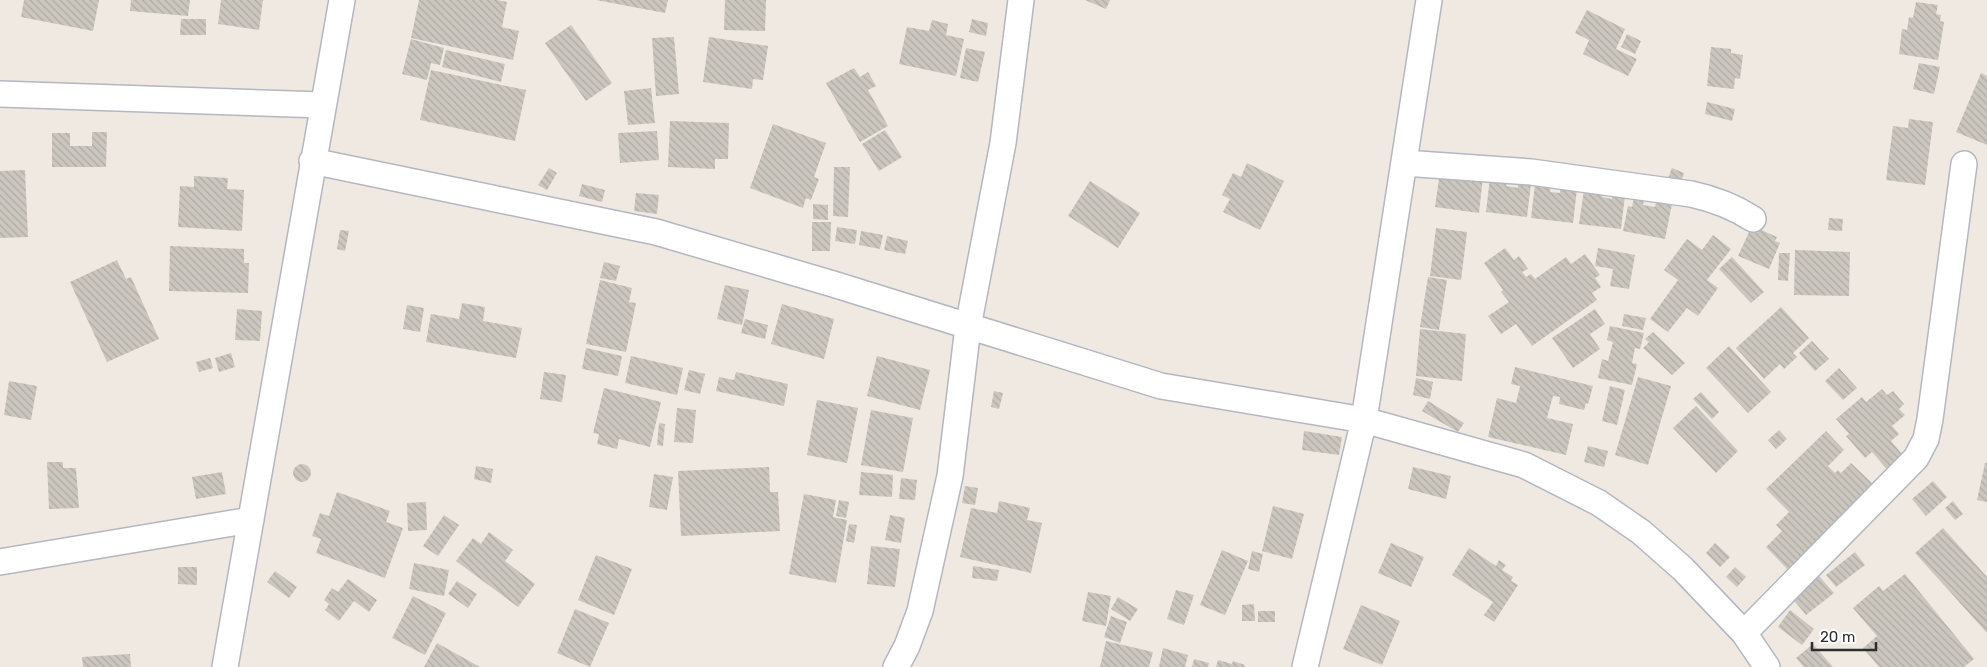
<svg xmlns="http://www.w3.org/2000/svg" width="1987" height="667" viewBox="0 0 1987 667" font-family="Rubik,sans-serif">
<defs>
<pattern id="building-back-hatch" width="6" height="6" patternUnits="userSpaceOnUse" patternTransform="scale(1.25)"><rect width="6" height="6" fill="#cbc7bf"/><path d="M-1 5l2 2M0 0l6 6M5-1l2 2" fill="none" stroke="#afaba4"/></pattern>
</defs>
<rect width="100%" height="100%" fill="#efe9e1"/>
<path fill="url(#building-back-hatch)" d="M24,0H99L93,31L21,17Z
M131,0H190L188,16L130,11Z
M221,0H263L259,30L218,24Z
M419,0H497L507,2L502,27L519,31L513,60L411,38Z
M596,0H668L665,13Z
M725,0H766L765,31L724,30Z
M1085,0H1110L1106,9Z
M1916,2L1938,5L1936,14L1941,15L1940,21L1944,22L1938,60L1899,54L1902,29L1907,30L1909,17L1913,18Z
M1587,10L1625,29L1616,49L1637,59L1628,76L1583,54L1589,40L1575,33Z
M181,19H206V35H180Z
M972,19L988,23L986,36L969,32Z
M932,20L948,24L946,35L964,39L956,76L899,64L907,27L929,31Z
M571,25L612,83L586,101L545,43Z
M1627,34L1641,41L1635,54L1621,47Z
M674,37L679,94L656,96L652,38Z
M709,37L768,46L763,80L753,79L752,89L703,82Z
M411,39L444,48L440,65L431,63L427,80L402,74Z
M1711,47L1731,49V53L1743,55L1740,79L1735,78L1734,89L1707,86Z
M966,48L985,52L978,82L960,78Z
M446,50L505,64L501,82L442,67Z
M1919,63L1940,67L1934,94L1913,89Z
M854,68L860,77L868,72L876,86L868,90L888,126L860,142L826,83Z
M431,70L526,90L515,141L420,120Z
M1981,73L1987,76V145L1956,132Z
M651,88L655,123L628,125L624,91Z
M1707,102L1735,109L1732,121L1705,114Z
M1909,119L1933,122L1925,185L1886,180L1893,126L1908,128Z
M670,121L729,123L728,159H715V169L668,167Z
M773,124L826,143L814,177L819,179L811,200L806,198L803,208L750,188Z
M885,130L902,157L879,171L862,144Z
M657,131L659,160L620,163L618,133Z
M92,132H107L106,167H52V133H70V146H92Z
M1247,163L1284,181L1260,230L1223,212L1230,199L1222,195L1233,173L1241,177Z
M834,167H850L848,217L833,216Z
M549,168L557,173L547,190L538,185Z
M1672,168L1684,173L1681,182L1668,178Z
M25,170L28,237L0,238V171Z
M1440,171L1456,173L1455,180L1466,181V175L1483,177L1479,213L1435,207Z
M194,176L228,178L227,189L244,190L242,231L178,227L180,186L194,187Z
M1490,177L1507,180L1506,186L1518,188V181L1531,183L1527,217L1486,212Z
M1090,181L1140,213L1118,248L1068,216Z
M582,184L605,190L602,202L579,196Z
M1535,184L1551,186L1550,192L1560,193V187L1577,189L1573,223L1531,218Z
M1584,190L1603,192L1602,197L1612,199V193L1625,195L1621,229L1579,224Z
M636,193L659,195L657,214L634,211Z
M1634,198L1644,200L1643,205L1655,207L1656,202L1672,204L1665,239L1623,231L1628,206L1632,207Z
M813,204L828,205V220L813,219Z
M1829,218L1843,219L1842,231L1828,230Z
M812,222H831L830,251H812Z
M837,227L857,230L855,244L835,241Z
M1436,228L1467,232L1461,280L1430,276Z
M1759,229L1777,237L1775,241L1780,243L1769,269L1738,256L1750,230L1757,233Z
M340,230L349,231L345,251L337,249Z
M861,231L883,235L880,249L859,245Z
M1713,235L1731,249L1707,280L1718,288L1698,316L1687,308L1668,332L1650,319L1678,280L1664,270L1687,239L1702,250Z
M887,236L908,241L905,254L884,250Z
M170,246L244,249V263H249L248,293L169,291Z
M1505,248L1514,260L1519,256L1528,269L1522,272L1526,277L1531,274L1535,279L1566,257L1571,264L1585,254L1600,275L1595,278L1601,287L1592,293L1597,300L1532,346L1516,324L1501,334L1488,316L1509,302L1501,292L1503,290L1484,263Z
M1598,248L1635,255L1629,289L1610,286L1613,269L1595,266Z
M1795,250L1850,252L1849,296L1794,295Z
M1779,253H1790L1788,281L1778,280Z
M1732,257L1764,292L1751,303L1719,269Z
M117,260L126,279L131,277L159,339L107,362L70,282Z
M604,262L620,266L616,281L600,278Z
M1428,277L1447,280L1439,330L1420,327Z
M600,280L632,288L629,302L636,303L626,352L586,344Z
M725,285L749,290L742,325L717,319Z
M462,303L485,307L483,321L522,328L516,358L426,342L431,314L459,319Z
M782,304L834,319L824,359L771,344Z
M407,305L424,308L420,332L403,329Z
M1781,307L1809,338L1793,353L1797,357L1784,369L1780,364L1764,379L1736,348Z
M237,309L262,311L260,341L235,340Z
M1595,309L1605,324L1590,334L1600,349L1573,368L1552,338Z
M1624,314L1646,318L1643,330L1622,326Z
M745,319L768,325L765,339L741,333Z
M1610,326L1644,333L1640,349L1635,348L1632,363L1637,364L1632,385L1598,378L1602,359L1608,361L1613,342L1607,340Z
M1420,329L1466,334L1462,381L1416,376Z
M1653,332L1685,363L1672,375L1643,348L1649,342L1645,339Z
M1812,341L1829,359L1815,371L1799,353Z
M1729,346L1771,392L1748,413L1706,368Z
M586,348L622,356L618,376L582,369Z
M231,353L235,367L219,372L215,358Z
M631,356L683,368L677,395L625,383Z
M877,356L930,370L920,410L867,396Z
M210,358L213,368L199,372L196,362Z
M1515,367L1593,386L1588,404L1586,403L1584,410L1559,404L1560,397L1553,396L1547,418L1573,424L1566,455L1488,437L1497,398L1516,403L1520,386L1511,384Z
M1839,368L1857,388L1843,400L1825,381Z
M689,370L705,374L700,394L684,390Z
M544,372L566,375L562,402L540,399Z
M736,372L788,384L784,406L716,391L719,377L734,380Z
M1638,377L1671,386L1648,465L1615,455Z
M1416,378L1433,382L1430,399L1413,395Z
M9,381L37,386L31,420L4,415Z
M1610,386L1625,390L1617,425L1602,421Z
M604,388L661,402L650,447L619,439L617,449L597,444L599,434L593,433Z
M1882,389L1887,395L1893,391L1904,404L1899,409L1905,415L1892,426L1899,434L1891,441L1907,460L1891,474L1872,452L1865,458L1846,436L1849,434L1836,419L1862,397L1866,402Z
M994,391L1003,393L999,409L991,407Z
M1701,392L1719,412L1712,419L1693,399Z
M817,400L858,408L847,463L807,455Z
M1428,401L1464,423L1458,432L1422,411Z
M1696,406L1738,451L1716,473L1673,428Z
M677,408L696,410L693,443L674,442Z
M871,410L913,418L903,472L861,465Z
M659,423L665,424L663,446L657,445Z
M1779,430L1787,439L1776,449L1768,440Z
M1304,431L1342,437L1339,455L1302,450Z
M1826,431L1844,450L1828,466L1835,473L1838,470L1841,473L1851,463L1877,488L1791,573L1766,547L1782,531L1776,525L1789,512L1766,489Z
M1588,446L1608,451L1604,467L1584,462Z
M47,462H63V468H76L79,508L49,509Z
M1985,463H1987V502L1977,500Z
M293 473a9 9 0 1 1 18 0a9 9 0 1 1-18 0Z
M476,466L493,469L491,483L474,479Z
M769,467L770,492H778L780,531L681,536L678,471Z
M1413,467L1451,476L1446,499L1408,489Z
M222,472L226,494L196,499L192,477Z
M861,472L893,475L892,497L859,495Z
M654,474L673,477L667,510L649,507Z
M901,478L917,480L915,500L899,499Z
M1933,481L1947,497L1926,516L1912,499Z
M965,486L978,488L975,505L962,503Z
M337,492L390,511L386,522L403,528L385,578L316,553L321,539L312,536L320,513L329,516Z
M804,494L836,500L833,517L847,520L836,583L789,574Z
M839,500L849,502L846,518L836,516Z
M999,501L1030,508L1027,520L1042,523L1031,573L960,557L971,508L997,513Z
M1953,501L1963,514L1955,520L1945,508Z
M426,502L427,530L408,531L407,503Z
M1273,506L1304,514L1292,559L1262,551Z
M444,515L459,525L438,556L423,546Z
M890,515L905,518L901,543L885,540Z
M849,524L857,525L854,543L846,541Z
M1943,528L1987,577V633L1915,553Z
M489,532L513,550L505,561L535,584L518,607L456,561L473,538L481,544Z
M1391,543L1424,557L1411,587L1378,573Z
M1715,543L1730,557L1720,567L1706,553Z
M871,546L900,549L895,587L867,584Z
M1469,548L1496,566L1499,560L1506,565L1502,570L1513,577L1511,581L1518,585L1494,622L1484,615L1493,602L1452,575Z
M1222,550L1248,561L1225,615L1200,605Z
M1252,551L1263,554L1259,572L1248,569Z
M1855,552L1865,565L1836,587L1826,575Z
M596,555L632,569L614,615L578,600Z
M414,563L449,570L444,596L409,589Z
M973,566L999,570L997,581L972,578Z
M178,567H197V585L178,584Z
M1735,567L1746,577L1737,587L1726,577Z
M275,571L297,587L289,598L267,582Z
M1905,574L1974,659L1964,667H1879L1863,648L1877,636L1853,608L1879,586L1883,591Z
M1819,576L1834,593L1806,615L1792,598Z
M348,579L377,600L369,612L354,601L339,621L325,610L329,604L324,600L332,588L338,592Z
M457,581L477,594L468,608L448,594Z
M1176,590L1194,595L1184,625L1167,619Z
M1088,592L1111,596L1106,626L1082,621Z
M413,596L446,613L425,655L392,638Z
M1118,597L1138,609L1130,621L1111,609Z
M1254,604L1255,621H1242V605Z
M1361,605L1400,621L1382,665L1343,649Z
M575,609L609,623L590,667L557,653Z
M1790,610L1814,629L1802,645L1778,627Z
M1258,611H1275V622H1258Z
M1111,616L1127,622L1120,643L1104,637Z
M1106,641L1153,652L1149,667H1100Z
M437,643L480,667H424Z
M1813,644L1833,667H1804L1796,658Z
M1163,648L1188,655L1185,667H1159Z
M130,654L131,667H83L82,657Z
M1194,659L1209,663L1208,667H1192Z
M1218,660L1232,664L1233,661L1245,665L1244,667H1216Z"/>
<g fill="none" stroke-linecap="round" stroke-linejoin="round">
<defs>
<path id="minor" d="M0,94L323,105
M312,161L656,232L833,284L1161,386L1364,420L1524,465L1599,503L1641,532L1683,569L1744,633L1767,667
M1404,163L1531,172L1691,194C1714,199 1733,206 1753,219
M0,562L251,520
M1744,633L1916,458L1926,439L1930,419L1964,164
M225,667L342,0
M896,667L907,646L920,611L950,476L968,327L1003,143L1021,0
M1305,667L1364,420L1429,0"/>
</defs>
<use href="#minor" stroke="#b4b7c1" stroke-width="28"/>
<use href="#minor" stroke="#fff" stroke-width="25"/>
</g>
<path d="M1812 642v8h64v-8" fill="none" stroke="#2e2e2e" stroke-width="2.5"/>
<text x="1820" y="642" font-size="15" fill="#2e2e2e" stroke="#ffffff" stroke-width="4" paint-order="stroke">20 m</text>
</svg>
